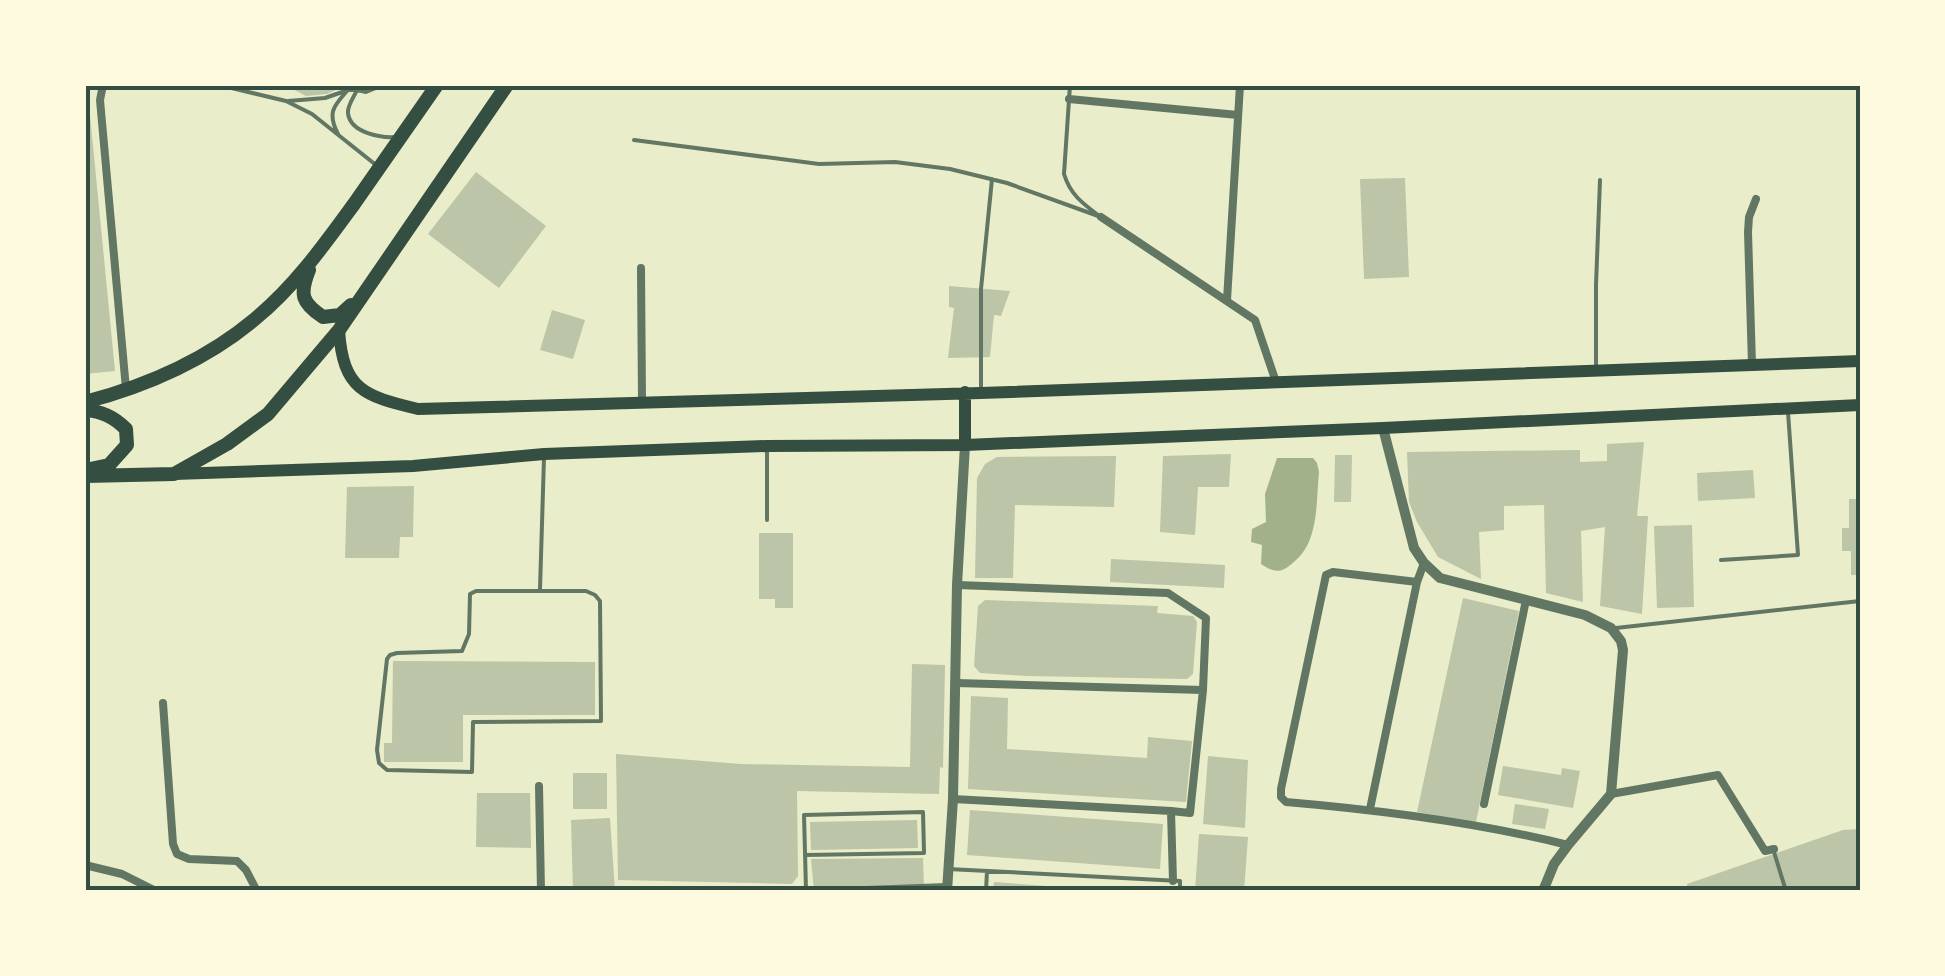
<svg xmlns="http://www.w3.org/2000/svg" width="1945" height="976" viewBox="0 0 1945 976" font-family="'Golos Text',sans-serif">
<rect width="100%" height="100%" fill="#e9edc9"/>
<path fill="#a3b18a" d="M1277,458H1313L1317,463L1319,472C1316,502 1319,541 1295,561C1282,573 1276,574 1261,564L1262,545L1251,542L1252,529L1266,522L1265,494Z"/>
<path fill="#bcc5a7" d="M285,85H347L327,94L306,96Z
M85,115H90L115,371L85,374Z
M476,172L546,226L499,288L428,234Z
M1405,178L1409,277L1364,279L1360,179Z
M949,286L1010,291L1001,316L994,315L990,357L948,358L954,308L949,307Z
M552,310L585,320L573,359L540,350Z
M1644,442L1637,516H1648L1642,614L1600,606L1605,527L1581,531L1583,602L1546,593L1544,505L1504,506V530L1479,532L1481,579L1438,557L1417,522L1409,502L1407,452L1580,450V462L1607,461V444Z
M1231,454L1229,487H1198L1195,535L1160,532L1163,456Z
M1335,455H1352L1351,502H1334Z
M1116,456L1114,507L1015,505L1013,578H975L977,478L985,464L997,457Z
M1753,470L1755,498L1698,501L1697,473Z
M414,486L413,537H400L399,558H345L347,487Z
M1849,499H1860V575H1851V551H1842V528H1849Z
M1692,525L1694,607L1657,608L1654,526Z
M759,533H793V608H775V599H759Z
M1111,559L1225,565L1224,588L1110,582Z
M1463,598L1519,611L1476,822L1417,812Z
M985,600L1158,606L1157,613L1193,616L1197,622L1193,674L1187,679L1026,676L980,673L974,666L978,606Z
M393,661L595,662V715H463V762H384V743H392Z
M912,664L945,665L943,768L940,767L939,794L797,791L798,876L792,884L618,880L616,754L741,764L910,767Z
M971,696L1008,698L1007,749L1147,758L1148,737L1192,741L1186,802L968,789Z
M1208,756L1248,760L1245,828L1203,824Z
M1503,766L1561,775L1562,768L1580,771L1573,808L1498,795Z
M573,773H607V809H573Z
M477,793H530L531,848L476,847Z
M1515,804L1549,809L1545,829L1512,824Z
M970,810L1163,824L1160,869L967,855Z
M610,818L615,891H573L571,820Z
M917,820L918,848L811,850L810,822Z
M1860,829V891H1687V884L1843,830Z
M1199,834L1248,837L1244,891H1195Z
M923,858L924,891H814L811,859Z
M994,882L1075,888V891H993Z"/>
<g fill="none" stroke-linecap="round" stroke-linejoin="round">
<path stroke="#617663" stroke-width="4" d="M219,85L286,101L312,114L376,165
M383,85L366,92L357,90C354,97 347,106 348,113C350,133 381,138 396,137
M1070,85L1064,174C1070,194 1082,203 1098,215
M288,101L325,98L348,90H357
M338,134C325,109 337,104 352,85
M634,140L819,164L895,162L950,169L1007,183L1101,217
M1596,366V285L1600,180
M981,388V289L992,179
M767,451V520
M1721,560L1798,555L1788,412
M540,589L544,458
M476,591H586L595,595L600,601L601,721L473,722L472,772L387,770L379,763L377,750L387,659L390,655L397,653L462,651L469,634L470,594Z
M1616,628L1860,601
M1774,852L1786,891
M805,855L924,853L923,812L804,815L806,890
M948,869L1180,881V891
M786,891L946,885
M986,891L987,871"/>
<path stroke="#617663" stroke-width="8" d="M103,85L100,100L126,389
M1069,99L1238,115
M1101,217L1255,320L1276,382
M641,268L642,401
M1227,300L1240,85
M1752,364L1748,232L1749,217L1756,199
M1417,582L1333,572L1326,575L1281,789V797L1286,802C1380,810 1476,822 1568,845
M957,585L1168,593L1206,618L1203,690L1190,813L1171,811L1173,881
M956,683L1203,690
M163,703L173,844L177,854L189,859L237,861L246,870L257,891
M539,786L541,891
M1611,794L1718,775L1765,851L1774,849
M953,799L1171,811
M1484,804L1526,600
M1370,809L1417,582L1424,563
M85,865L122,874L156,891"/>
<path stroke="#617663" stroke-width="10" d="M1383,428L1414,548L1424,563L1440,578L1585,615L1611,628L1621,641L1623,650L1611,794L1568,845L1554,864L1543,891
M947,891L953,799L957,585L965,445"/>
<path stroke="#344e41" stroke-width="12" d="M339,330C343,390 364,396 418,409L981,393L1860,361
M965,392V445
M174,474L413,466L544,454L767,446L965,445L1383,428L1860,405"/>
<path stroke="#344e41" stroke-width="14" d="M309,270C299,295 302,303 323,317L340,315L351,305
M85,402C146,386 206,360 255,319C295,286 324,245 354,204C382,164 409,125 437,85
M85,410C102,411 114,417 126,429L127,445L109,465L90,469
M85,476L174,474L227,444L268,414L339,330L507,85"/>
</g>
<rect width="1945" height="976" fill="none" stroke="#fefae0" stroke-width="175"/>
<rect x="88" y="88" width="1770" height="800" fill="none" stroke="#344e41" stroke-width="4"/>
</svg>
